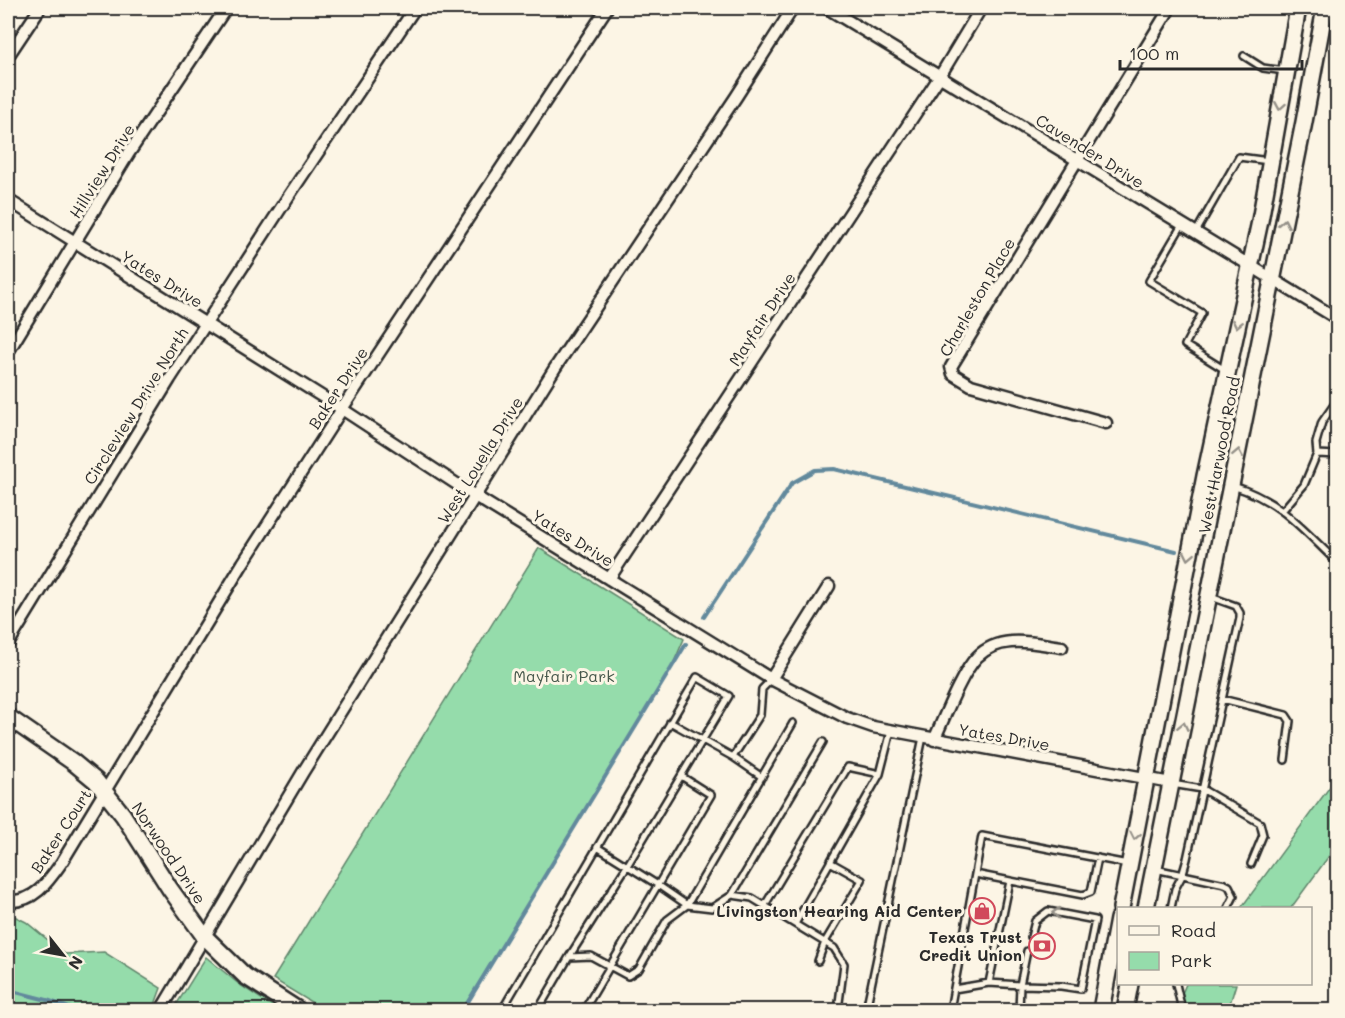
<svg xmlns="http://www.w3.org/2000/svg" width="1345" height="1018" viewBox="0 0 1345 1018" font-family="Mali,sans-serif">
<rect width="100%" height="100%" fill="#fcf5e5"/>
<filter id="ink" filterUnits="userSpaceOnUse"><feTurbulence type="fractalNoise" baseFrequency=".0167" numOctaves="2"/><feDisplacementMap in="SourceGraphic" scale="12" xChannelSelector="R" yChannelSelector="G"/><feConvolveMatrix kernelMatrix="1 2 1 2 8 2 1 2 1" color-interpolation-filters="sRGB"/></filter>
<g filter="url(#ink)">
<path fill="#95dcab" stroke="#60846b" stroke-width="1.5" d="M539,548L684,639L670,671L462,1010H324L273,979Z
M1337,777V845L1291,908H1241Z
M8,913L26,922L65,954L104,952L161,988L153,1010H8Z
M206,957L240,985L279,1010H173Z
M1186,984H1236L1228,1010H1175Z"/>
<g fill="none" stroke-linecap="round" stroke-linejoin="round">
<path stroke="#62899c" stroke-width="4" d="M704,617L792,483L815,470L834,469L1176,551
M8,990L47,1000L75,1010
M463,1010L686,644"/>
<defs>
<path id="lane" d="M1244,56L1263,68L1285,71
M1182,225L1149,281L1202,313L1185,345L1225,370
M1196,232L1239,157L1269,161
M1317,454L1338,455
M1233,486C1281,501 1302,529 1338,563
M1283,510L1304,485L1317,454L1316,443L1322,422L1338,399
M1222,699L1286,715L1290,721L1285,760
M670,722L733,757L762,777
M733,757L760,715L762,689L771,680
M1172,784L1202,789L1260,823L1263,835L1251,864
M597,847L658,885L687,905L793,723
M1155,869L1225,884L1229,886L1234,896L1228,908
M975,874L1083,895L1091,892L1098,858
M732,895L823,742
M765,905L848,767L880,774
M1171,908L1175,889L1182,876L1187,859L1240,618V613L1236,606L1211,597
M795,924L880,774L891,731
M1027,951L1020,985L1061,986L1081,989L1095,920L1048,911L1035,921L1031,937
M818,961L825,942L862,880L830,862
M989,983L1010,881
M1176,984L1182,1010
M954,989L989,983L1020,985L1019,1010
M502,1010L697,677L729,696L627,866L569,957
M538,1010L569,957L591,956L628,976L639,969L667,920L687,905L712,908L732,895L752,898L834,948L844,964L838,1010
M584,1010L711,795L681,776
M866,1010L923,737
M950,1010L982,836L1128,864"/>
<path id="street" d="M827,8L1338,319
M8,56L40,8
M8,200L342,409L475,496L771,679L847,718L873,727L1171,783
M8,352L129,153L226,8
M1106,423L971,385L953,374L951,367L1170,8
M609,579L940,76L981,8
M8,644L170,379L290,194L415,8
M771,679L829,586
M934,740C944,718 962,672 977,657C986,648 999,643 1011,642C1027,640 1046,645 1062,647
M8,901C34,903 48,882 62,862L243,563L342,409L607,8
M161,1010L303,772L555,368L736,97L793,8"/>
<path id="secondary" d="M8,717L73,762L96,781L123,815L170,889L204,936L245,976L298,1010
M1121,908L1205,476L1260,221L1298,8
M1146,908L1304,122L1325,8
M1101,1010L1118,919
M1125,1010L1130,984"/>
</defs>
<use href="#lane" stroke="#2b2b2b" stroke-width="10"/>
<use href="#street" stroke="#2b2b2b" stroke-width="15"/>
<use href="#secondary" stroke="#2b2b2b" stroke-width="20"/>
<use href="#lane" stroke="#fcf5e5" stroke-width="5"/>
<use href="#street" stroke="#fcf5e5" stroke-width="10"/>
<use href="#secondary" stroke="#fcf5e5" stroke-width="15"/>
</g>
<defs><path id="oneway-chevron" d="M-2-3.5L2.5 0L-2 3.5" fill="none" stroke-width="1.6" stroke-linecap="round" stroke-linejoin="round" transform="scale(1.5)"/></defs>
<g stroke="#949088">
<use href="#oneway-chevron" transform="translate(1280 106) rotate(100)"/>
<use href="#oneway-chevron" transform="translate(1284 223) rotate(-79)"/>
<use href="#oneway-chevron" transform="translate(1237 324) rotate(102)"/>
<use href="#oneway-chevron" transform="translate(1238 453) rotate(-79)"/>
<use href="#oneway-chevron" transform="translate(1189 556) rotate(101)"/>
<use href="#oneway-chevron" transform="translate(1183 726) rotate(-78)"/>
<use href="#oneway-chevron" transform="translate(1135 836) rotate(101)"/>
<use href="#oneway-chevron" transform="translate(1056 913) rotate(-175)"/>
</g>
</g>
<defs>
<symbol id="shop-ring" viewBox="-11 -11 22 22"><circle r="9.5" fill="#fcf5e5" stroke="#d1495b" stroke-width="1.5"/><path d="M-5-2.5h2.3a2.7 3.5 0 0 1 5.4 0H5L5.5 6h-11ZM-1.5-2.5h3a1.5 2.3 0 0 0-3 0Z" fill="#d1495b"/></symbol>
<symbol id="bank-ring" viewBox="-11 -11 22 22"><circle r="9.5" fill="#fcf5e5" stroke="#d1495b" stroke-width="1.5"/><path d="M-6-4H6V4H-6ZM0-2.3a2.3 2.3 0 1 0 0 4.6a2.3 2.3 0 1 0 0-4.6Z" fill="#d1495b"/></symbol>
</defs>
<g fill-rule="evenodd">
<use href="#shop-ring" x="967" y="896" width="30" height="30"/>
<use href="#bank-ring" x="1027" y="931" width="30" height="30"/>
</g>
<g text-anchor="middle" stroke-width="6" stroke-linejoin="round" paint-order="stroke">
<g font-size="16" fill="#2b2b2b" stroke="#fcf5e5">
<text transform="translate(1090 151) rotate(32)" y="6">Cavender Drive</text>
<text transform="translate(102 171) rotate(-58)" y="6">Hillview Drive</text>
<text transform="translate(162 279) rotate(32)" y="6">Yates Drive</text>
<text transform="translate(977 297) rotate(-60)" y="6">Charleston Place</text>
<text transform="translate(762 319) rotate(-57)" y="6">Mayfair Drive</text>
<text transform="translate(338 388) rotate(-57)" y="6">Baker Drive</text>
<text transform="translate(136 406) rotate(-58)" y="6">Circleview Drive North</text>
<text transform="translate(1219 455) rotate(-79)" y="6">West Harwood Road</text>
<text transform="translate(480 460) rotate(-58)" y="6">West Louella Drive</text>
<text transform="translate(573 538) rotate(32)" y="6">Yates Drive</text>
<text transform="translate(1004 737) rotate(10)" y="6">Yates Drive</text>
<text transform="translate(61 831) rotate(-57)" y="6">Baker Court</text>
<text transform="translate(169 853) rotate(56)" y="6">Norwood Drive</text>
</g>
<g font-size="16" fill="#46574b" stroke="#fcf5e5">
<text x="564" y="682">Mayfair Park</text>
</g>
<g font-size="16" font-weight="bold" fill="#2b2b2b" stroke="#fcf5e5" text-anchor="end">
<text x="962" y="917">Livingston Hearing Aid Center</text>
<text x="1022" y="943">Texas Trust<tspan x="1022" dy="18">Credit Union</tspan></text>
</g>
</g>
<rect width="1345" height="1018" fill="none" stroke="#fcf5e5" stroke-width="30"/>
<rect x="15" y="15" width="1315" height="988" fill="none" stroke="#2b2b2b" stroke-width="2" filter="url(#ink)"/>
<rect x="1117" y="907" width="195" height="78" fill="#fcf5e5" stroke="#a8a49b" stroke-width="1.5"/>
<rect x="1129" y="926" width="30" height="9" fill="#fcf5e5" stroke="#a8a49b" stroke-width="1.5"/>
<text x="1171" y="937" font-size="18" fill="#2b2b2b">Road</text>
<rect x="1129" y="952" width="30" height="18" fill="#95dcab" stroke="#a8a49b" stroke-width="1.5"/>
<text x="1171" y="967" font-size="18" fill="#2b2b2b">Park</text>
<g transform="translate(63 955) rotate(121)" stroke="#fcf5e5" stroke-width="4.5" paint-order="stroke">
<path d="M0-4.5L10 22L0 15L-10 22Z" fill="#2b2b2b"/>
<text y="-9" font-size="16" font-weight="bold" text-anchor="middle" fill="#2b2b2b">N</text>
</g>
<path d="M1120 60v9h182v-9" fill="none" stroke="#2b2b2b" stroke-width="3"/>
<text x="1129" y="60" font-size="18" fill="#2b2b2b" stroke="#fcf5e5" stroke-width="4.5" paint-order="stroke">100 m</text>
</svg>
